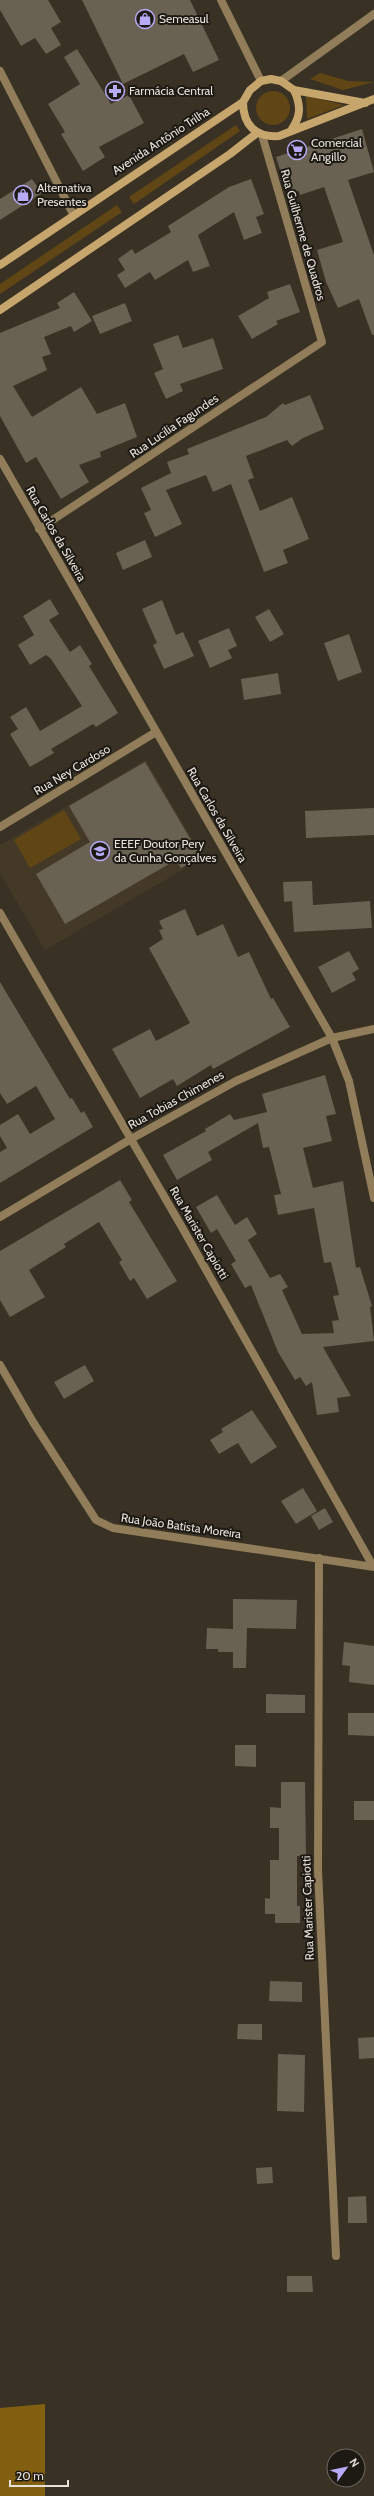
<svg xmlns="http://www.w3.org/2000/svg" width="374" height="2496" viewBox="0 0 374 2496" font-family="Cabin,sans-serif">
<rect width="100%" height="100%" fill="#383124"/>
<path fill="#443926" d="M146,760L203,858L45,950L0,873V845Z"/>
<path fill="#604614" d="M320,73L348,81L374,82L343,90L310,79Z
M256 108a17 17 0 1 1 34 0a17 17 0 1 1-34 0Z
M306,96L344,105L307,119Z
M236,125L240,131L134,204L129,197Z
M117,205L122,212L0,294V284Z
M64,810L81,839L30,868L14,840Z"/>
<path fill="#835f12" d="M45,2404V2496H0V2408Z"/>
<path fill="#696152" d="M0,0H48L61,22L51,28L61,45L46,54L35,38L21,46L0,10Z
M82,0H190L219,60L193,72L184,54L123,84Z
M77,49L111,104L129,95L144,123L99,147L105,157L83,171L61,134L65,132L48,104L80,84L64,57Z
M362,129L374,172L348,180L374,255V335H372L359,299L338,308L326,282L317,250L343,242L324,187L300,195L299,191L288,195L276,157Z
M32,179L42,193L0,220V199Z
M251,179L264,214L256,217L262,233L244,240L234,212L198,235L210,266L193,272L188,260L155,280L150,272L125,288L117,275L125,270L118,259L132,249L135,254L171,232L168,226L229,187Z
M290,284L300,312L276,321L278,324L252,339L238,316L269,298L267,292Z
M74,292L92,321L74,332L71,326L44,337L51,354L42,357L47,370L13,386L32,417L81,387L97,414L125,403L137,437L100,452L101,457L79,465L89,482L61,499L36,457L26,463L0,416V333L60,308L57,303Z
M125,303L132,321L100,334L92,316Z
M178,335L183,348L213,338L223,369L180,384L183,391L166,399L154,373L163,369L153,344Z
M310,395L324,429L303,438L292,446L287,440L246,456L254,478L248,480L260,511L292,497L309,539L283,550L288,563L264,572L231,484L213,492L206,475L166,490L182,524L155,537L144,513L151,510L141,488L171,473L167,462L189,454L187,449L266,417L283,403L285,405Z
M145,540L152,557L123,570L116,553Z
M50,599L59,614L49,620L70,652L80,645L92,664L89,666L118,713L96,727L93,724L51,749L54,753L30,767L10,734L18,729L10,717L26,707L40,731L82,706L51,659L46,655L30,665L18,645L34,635L23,616Z
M162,600L176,635L183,632L194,656L164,669L153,645L157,643L142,609Z
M269,609L284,634L270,642L255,617Z
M229,628L237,646L228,650L232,658L210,668L198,641Z
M349,634L362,672L338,681L324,643Z
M278,673L281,694L244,700L241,679Z
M145,762L201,857L181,868L176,860L65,924L36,874L90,842L69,806Z
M374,808V835L306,838L305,811Z
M312,881L313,905L370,901L372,928L294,932L292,901L284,902L283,882Z
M185,909L197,936L223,924L238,957L249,952L271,999L273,998L290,1027L213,1069L211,1065L177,1086L173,1079L140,1098L112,1049L150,1029L156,1041L190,1023L149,948L163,939L159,930L163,929L159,921Z
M349,951L359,969L352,973L356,980L332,993L318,967Z
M0,982L70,1099L72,1098L81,1113L84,1111L93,1127L0,1183V1152L7,1148L0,1136V1125L18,1114L30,1134L55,1119L36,1086L7,1104L0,1093Z
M325,1075L336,1114L326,1116L332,1141L303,1148L313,1188L343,1181L356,1268L360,1267L372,1306L370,1307L374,1341L323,1347L351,1396L337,1398L339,1412L317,1415L312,1382L306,1386L300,1377L295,1380L278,1352L251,1285L245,1288L231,1264L236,1261L217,1229L211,1233L196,1207L217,1195L235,1225L247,1217L257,1234L248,1240L270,1278L280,1274L288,1287L282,1290L302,1334L334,1333L332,1321L339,1320L333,1296L339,1295L331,1262L324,1263L314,1208L278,1215L274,1195L281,1194L269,1147L263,1148L258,1123L208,1152L212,1160L177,1180L163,1155L206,1131L205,1129L230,1114L234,1120L267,1112L262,1094Z
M120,1180L132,1200L129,1202L177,1281L147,1299L134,1278L130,1281L119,1262L122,1260L99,1222L64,1244L66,1247L29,1270L45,1297L10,1317L0,1300V1251Z
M85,1365L94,1381L64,1399L54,1382Z
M252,1410L277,1447L251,1464L238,1443L219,1454L210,1440L223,1432L221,1429Z
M303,1488L317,1511L296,1524L281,1501Z
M325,1508L333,1522L319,1530L311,1516Z
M233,1599L297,1600L296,1629L247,1628L246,1668H233V1652H218V1649H206L207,1628L233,1629Z
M344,1642L374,1646V1685L349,1682L350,1666L342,1665Z
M266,1694L305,1695V1713H266Z
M348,1713H374V1736L348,1735Z
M235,1745H256V1767L235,1766Z
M281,1782H305L306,1856H297V1906H300V1923H275V1914H265V1898L270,1899V1860H279V1828H270V1807L281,1808Z
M354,1801H374V1820H354Z
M270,1981L302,1982V2002L269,2001Z
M238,2024H262V2040L237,2039Z
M374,2037V2058L359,2059L358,2038Z
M278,2054L305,2055L304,2112L277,2111Z
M272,2167L273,2183L257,2184L256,2168Z
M366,2196L367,2223H348V2197Z
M287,2276H312L313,2292H287Z"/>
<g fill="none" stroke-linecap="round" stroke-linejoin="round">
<path stroke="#917d5a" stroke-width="8" d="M221,0L261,81
M0,71L73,214
M281,81L374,14
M0,459L332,1038L349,1081L374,1198
M39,529L322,342L262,135
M0,827L156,732
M0,913L183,1229L373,1566
M0,1217L131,1139L236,1081L332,1038L374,1029
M0,1365L33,1422L96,1520L113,1528L374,1567
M319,1558L318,1870L336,2256"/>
<path stroke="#c7a66e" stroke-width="8" d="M243,102C243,125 256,138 279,136L374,99
M292,129C301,116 301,105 294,90
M0,265L243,102L250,90L261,81L271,79L281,81L294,90L365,103
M0,310L230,154L257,133"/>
</g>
<defs>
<symbol id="shop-ring" viewBox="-11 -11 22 22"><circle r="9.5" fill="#1d1913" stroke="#b7abf8" stroke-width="1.5"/><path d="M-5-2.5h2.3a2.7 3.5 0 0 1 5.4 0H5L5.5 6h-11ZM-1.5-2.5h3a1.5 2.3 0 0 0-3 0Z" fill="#b7abf8"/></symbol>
<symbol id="pharmacy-ring" viewBox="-11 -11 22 22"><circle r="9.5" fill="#1d1913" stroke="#b7abf8" stroke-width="1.5"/><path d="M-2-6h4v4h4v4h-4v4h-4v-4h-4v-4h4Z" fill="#b7abf8"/></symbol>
<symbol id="supermarket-ring" viewBox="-11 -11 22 22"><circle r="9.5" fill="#1d1913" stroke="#b7abf8" stroke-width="1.5"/><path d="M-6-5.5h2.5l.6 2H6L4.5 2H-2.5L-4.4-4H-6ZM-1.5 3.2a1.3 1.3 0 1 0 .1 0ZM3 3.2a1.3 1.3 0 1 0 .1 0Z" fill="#b7abf8"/></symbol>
<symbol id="school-ring" viewBox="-11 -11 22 22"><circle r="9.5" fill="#1d1913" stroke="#b7abf8" stroke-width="1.5"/><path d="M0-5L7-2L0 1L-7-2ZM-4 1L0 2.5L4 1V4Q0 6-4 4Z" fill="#b7abf8"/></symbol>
</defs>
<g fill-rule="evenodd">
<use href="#shop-ring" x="134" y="8" width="22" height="22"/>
<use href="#pharmacy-ring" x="104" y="80" width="22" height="22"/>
<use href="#supermarket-ring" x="286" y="139" width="22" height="22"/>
<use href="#shop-ring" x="12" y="184" width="22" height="22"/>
<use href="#school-ring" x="89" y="840" width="22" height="22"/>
</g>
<g text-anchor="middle" stroke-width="4" stroke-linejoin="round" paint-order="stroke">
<g font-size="12" fill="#e6e1d9" stroke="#1d1913" text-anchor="start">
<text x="159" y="23">Semeasul</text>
<text x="129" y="95">Farmácia Central</text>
<text x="311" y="147">Comercial<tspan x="311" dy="14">Angillo</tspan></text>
<text x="37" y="192">Alternativa<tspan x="37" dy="14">Presentes</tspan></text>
<text x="114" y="848">EEEF Doutor Pery<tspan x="114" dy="14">da Cunha Gonçalves</tspan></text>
</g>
<g font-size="12" fill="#e6e1d9" stroke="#1d1913">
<text transform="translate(161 141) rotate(-33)" y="4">Avenida Antônio Trilha</text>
<text transform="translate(303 235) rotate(74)" y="4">Rua Guilherme de Quadros</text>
<text transform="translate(174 426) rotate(-34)" y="4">Rua Lucilia Fagundes</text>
<text transform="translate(56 534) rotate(60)" y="4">Rua Carlos da Silveira</text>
<text transform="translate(72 770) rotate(-31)" y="4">Rua Ney Cardoso</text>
<text transform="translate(217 815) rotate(60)" y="4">Rua Carlos da Silveira</text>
<text transform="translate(176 1100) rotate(-29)" y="4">Rua Tobias Chimenes</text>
<text transform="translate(199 1233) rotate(60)" y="4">Rua Marister Capiotti</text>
<text transform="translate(181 1526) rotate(8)" y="4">Rua João Batista Moreira</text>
<text transform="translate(308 1908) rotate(-92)" y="4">Rua Marister Capiotti</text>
</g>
</g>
<g transform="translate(346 2468) rotate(57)"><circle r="19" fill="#1d1913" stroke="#6d6962"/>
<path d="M0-3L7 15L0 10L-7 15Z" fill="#b7abf8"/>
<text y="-6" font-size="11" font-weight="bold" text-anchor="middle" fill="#e6e1d9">N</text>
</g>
<path d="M10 2480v6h58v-6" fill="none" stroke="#e6e1d9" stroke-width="2"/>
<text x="16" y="2480" font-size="12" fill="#e6e1d9" stroke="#1d1913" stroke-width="3" paint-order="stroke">20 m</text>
</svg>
